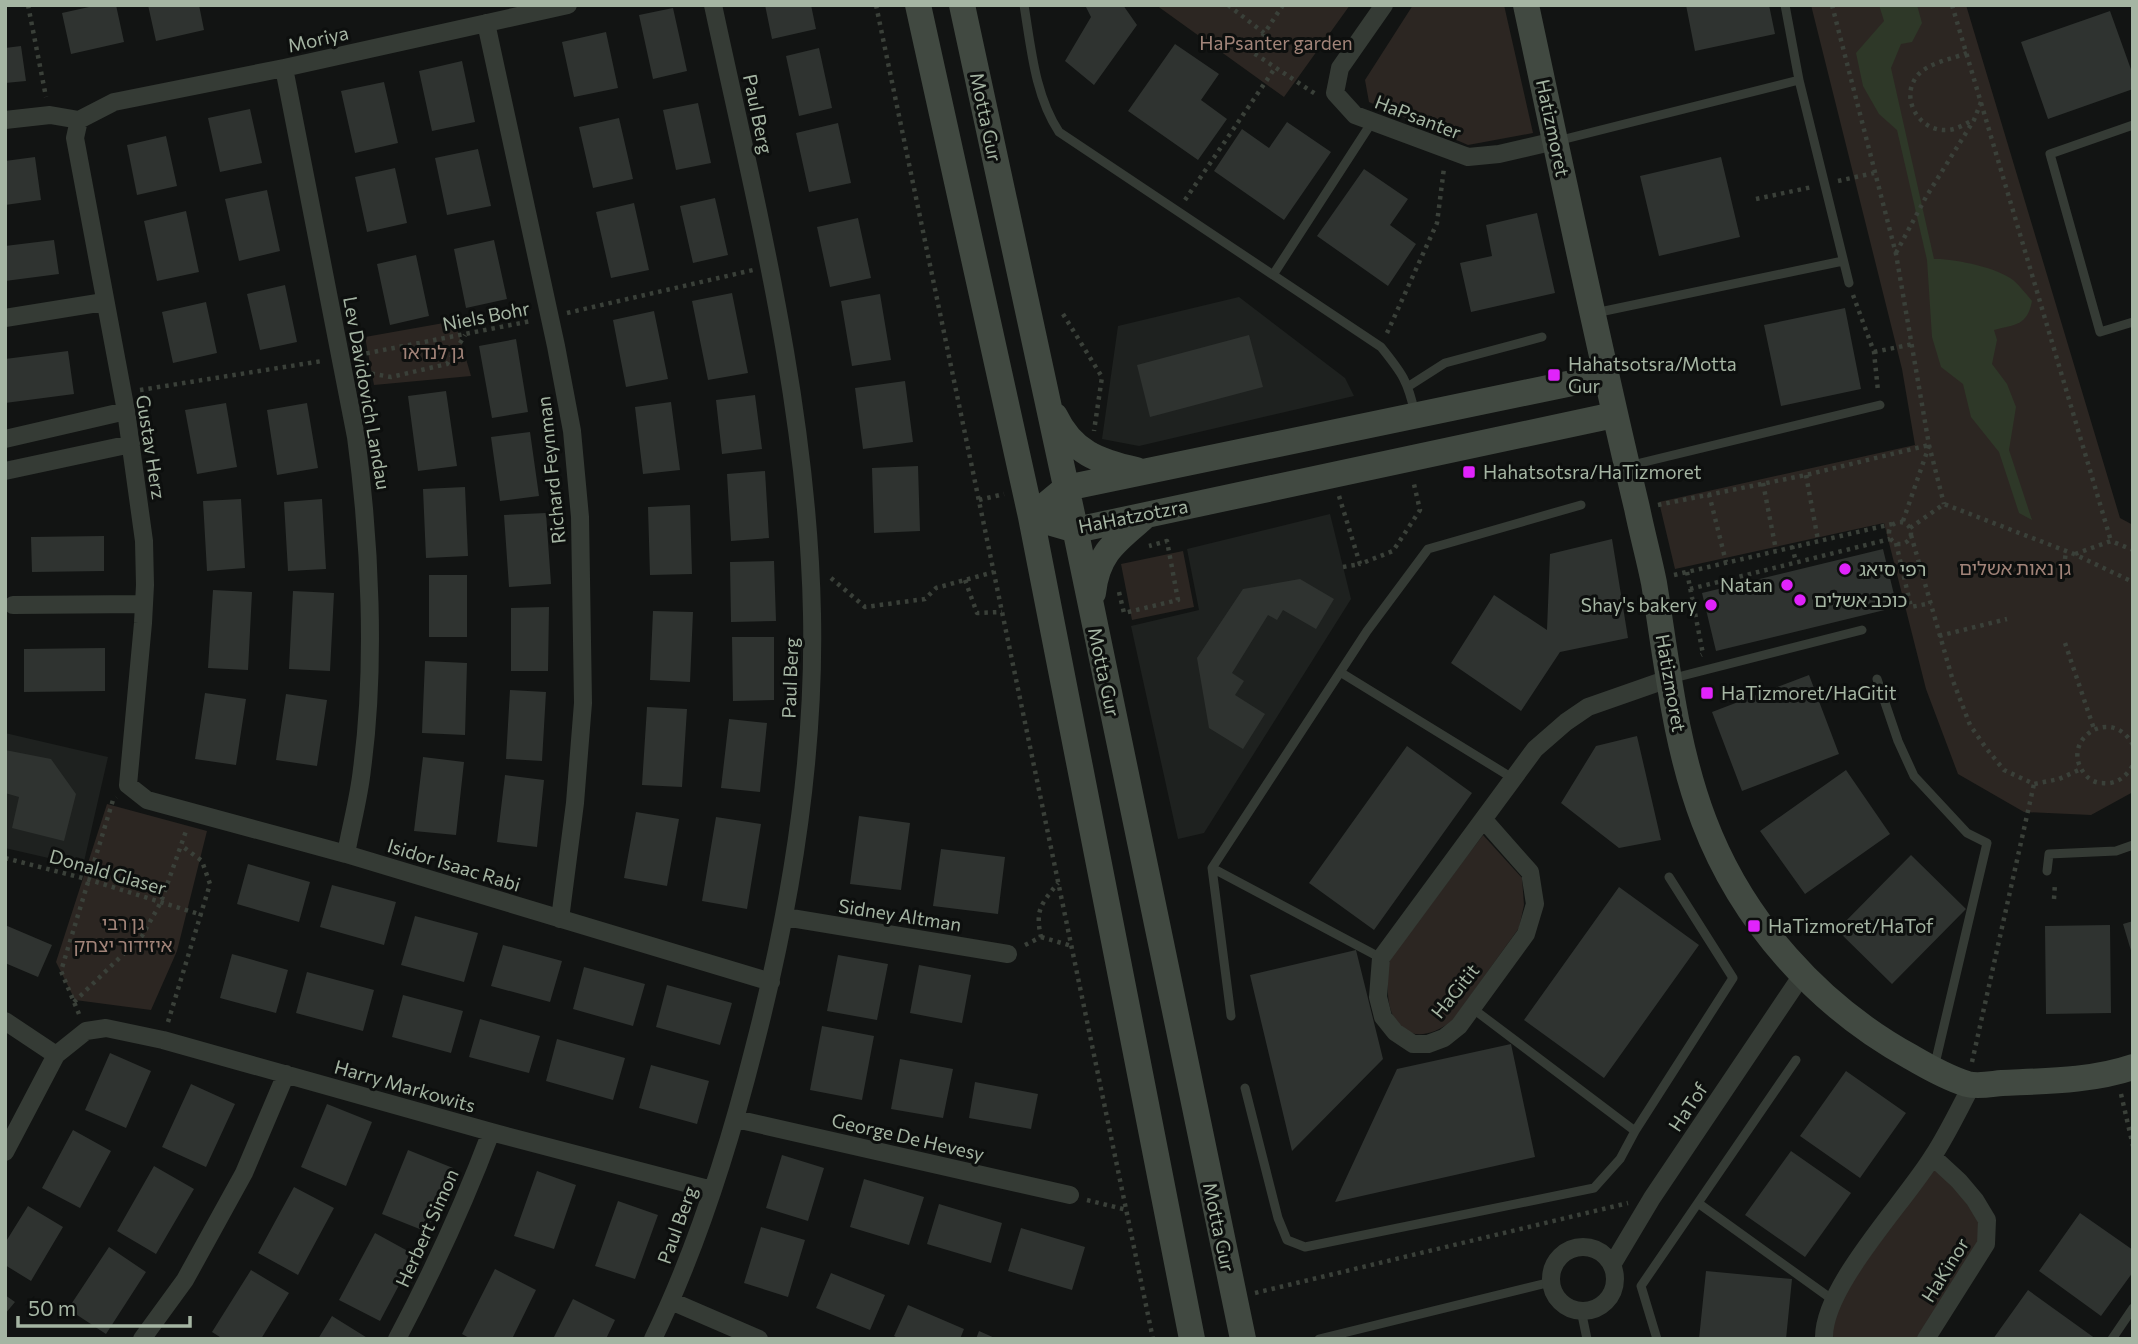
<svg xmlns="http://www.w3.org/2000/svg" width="2138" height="1344" viewBox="0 0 2138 1344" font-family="Commissioner,'Noto Sans Hebrew',sans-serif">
<rect width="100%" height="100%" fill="#121413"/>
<path fill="#1e211f" d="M1239,297L1345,378L1354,396L1139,446L1102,439L1118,326Z
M1330,514L1351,599L1204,833L1178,839L1131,626L1199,610L1187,549Z
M5,733L108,757L83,866L5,848Z"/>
<path fill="#2c2622" d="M1156,5H1350L1284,97Z
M1413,5H1504L1533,133L1468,145L1369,102L1365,80Z
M1811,5H1966L2120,518L2133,525V792L2091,815L2024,812L1958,774L1926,689L1884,523L1675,569L1659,502L1915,445L1902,369Z
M455,321L471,376L374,385L365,337Z
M1183,551L1194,607L1132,620L1121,564Z
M107,804L207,831L177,951L151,1010L75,1000L56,962Z
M1483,835L1522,878L1524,905L1519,928L1453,1020C1414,1051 1385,1028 1388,982C1388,975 1387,966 1390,960C1395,948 1408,936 1415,926C1438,895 1460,865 1483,835Z
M1934,1167L1954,1186L1980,1221V1242L1918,1339H1831L1832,1317L1845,1291Z"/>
<path fill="#2e3828" d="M1879,5H1917L1922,23L1912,42L1901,44L1891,68L1934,259C1952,258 1999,268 2013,280C2020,286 2026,294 2032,301C2027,326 2016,324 1994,330L1997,340L1992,364L2007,384L2016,407L2009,450L2032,520L2019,513L1999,452L1971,417L1963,384L1941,367L1932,337L1927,260L1897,130L1879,114L1863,86L1856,53L1884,21Z"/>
<path fill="#2f3330" d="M98,5H116L124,42L71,54L62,13Z
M148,5H199L204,30L156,41Z
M765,5H811L816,29L772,39Z
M1085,5H1123L1137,25L1094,85L1065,61L1091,17Z
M1686,5H1769L1775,34L1695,51Z
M673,8L687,71L653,79L639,15Z
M2110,11L2133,75V89L2048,119L2021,42Z
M606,32L618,88L574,97L562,42Z
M1175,44L1219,74L1201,100L1227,119L1198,160L1128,111Z
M21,46L26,81L5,83V48Z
M819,48L832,108L799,116L786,56Z
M462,61L475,122L432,131L419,71Z
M384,82L398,143L355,153L341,91Z
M698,103L711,163L676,170L663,110Z
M250,109L262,163L220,172L208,118Z
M619,118L633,179L593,188L579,127Z
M1287,122L1331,152L1284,220L1214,171L1242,129L1269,148Z
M838,123L851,183L809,192L796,133Z
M166,136L177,186L137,195L127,145Z
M478,149L491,206L447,215L435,158Z
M35,157L41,200L5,205V161Z
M1721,157L1740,237L1659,256L1640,176Z
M395,168L407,223L367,232L355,177Z
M1364,169L1408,199L1390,225L1416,244L1388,286L1317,236Z
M267,190L280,251L239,261L225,199Z
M715,198L728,255L693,263L680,206Z
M634,203L649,270L611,278L596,212Z
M186,211L199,272L157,281L144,221Z
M1537,213L1555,293L1471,312L1460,263L1492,256L1486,225Z
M858,218L871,278L830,287L817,227Z
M54,240L59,274L5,281V246Z
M494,240L507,299L466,308L454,249Z
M416,255L429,316L390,325L377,264Z
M285,285L297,342L260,350L247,294Z
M732,293L748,373L708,380L692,301Z
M880,294L891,360L852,366L841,301Z
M206,302L217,353L173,363L162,312Z
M1845,308L1861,389L1781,406L1764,325Z
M654,311L668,379L626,387L613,320Z
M1249,335L1263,387L1150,417L1137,365Z
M516,339L528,412L492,418L479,346Z
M68,351L74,394L5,403V359Z
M905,381L913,442L863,449L855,388Z
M446,391L457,466L418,471L408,396Z
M755,395L762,449L722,454L716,400Z
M671,402L680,470L643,474L635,407Z
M226,403L237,467L197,474L185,410Z
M307,403L318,468L277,475L267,410Z
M530,432L539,496L500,501L491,437Z
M918,466L920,531L874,533L872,468Z
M765,471L769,538L731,541L727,474Z
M465,487L468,556L426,558L423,489Z
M241,499L245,568L207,571L203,501Z
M322,499L326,569L288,571L284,502Z
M690,505L692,574L650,575L648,507Z
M546,513L551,584L509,587L504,515Z
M104,536V571L32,572L31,537Z
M1612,539L1628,638L1560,652L1521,711L1451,663L1494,595L1547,630L1550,554Z
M1883,549L1897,607L1716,651L1702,593Z
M774,561L776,621L731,622L730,562Z
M429,575H467V637H429Z
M1300,579L1334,599L1316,629L1283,610L1277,620L1268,615L1232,673L1244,681L1235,695L1265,714L1243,749L1209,728L1197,658L1243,589Z
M213,590L252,592L248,670L208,668Z
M293,591L334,593L330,671L289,669Z
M549,607L548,671H511V608Z
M653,611L693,612L690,682L650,680Z
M732,637H774V700L733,701Z
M105,648V691L24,692V649Z
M425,661L467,663L465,735L422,733Z
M1809,675L1839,754L1742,791L1712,712Z
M510,690L546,692L542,761L506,759Z
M205,693L246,699L236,765L195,759Z
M286,694L327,700L317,766L276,760Z
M647,707L687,709L682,787L642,785Z
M729,719L767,723L760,792L721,788Z
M1637,736L1661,840L1619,848L1561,803L1596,746Z
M1407,746L1472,793L1374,930L1309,883Z
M5,750L51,759L76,794L64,841L12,828L19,797L5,793Z
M423,757L464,762L456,835L414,831Z
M1846,770L1890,834L1805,894L1760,831Z
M505,775L544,780L537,847L497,842Z
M636,812L679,819L667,886L624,878Z
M859,816L910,823L901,890L850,884Z
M716,817L761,824L747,909L702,901Z
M941,849L1005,857L998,914L933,906Z
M1911,855L1966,909L1892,984L1837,930Z
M248,864L310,882L299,922L237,904Z
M332,885L396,902L384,945L320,927Z
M1619,887L1699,945L1604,1078L1524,1020Z
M415,916L478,933L464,982L401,965Z
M2133,921V954H2132L2123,924Z
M5,925L52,945L38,977L5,963Z
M2110,925L2111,1013L2046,1014L2045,926Z
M503,945L562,961L550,1002L491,986Z
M1356,950L1383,1059L1292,1151L1250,975Z
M232,954L288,970L276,1013L220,998Z
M838,955L888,964L877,1020L827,1011Z
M919,965L971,975L962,1023L910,1013Z
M584,967L645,984L633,1026L573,1009Z
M307,972L374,990L363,1031L296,1013Z
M667,985L732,1003L720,1045L656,1027Z
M403,995L463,1011L451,1053L392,1037Z
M480,1019L540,1036L529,1073L469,1057Z
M822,1026L874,1036L862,1100L810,1090Z
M557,1039L625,1058L613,1100L546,1081Z
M1511,1044L1535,1157L1335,1202L1397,1069Z
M110,1053L151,1071L126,1128L85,1110Z
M900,1059L953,1069L943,1118L891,1109Z
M651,1065L709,1081L697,1124L639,1108Z
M1846,1071L1906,1113L1860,1178L1800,1136Z
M975,1082L1038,1094L1031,1129L969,1118Z
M191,1084L235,1104L206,1167L162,1147Z
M327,1104L372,1122L346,1186L301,1167Z
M73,1130L111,1151L80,1208L42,1188Z
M408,1150L453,1168L427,1232L382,1214Z
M1791,1151L1851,1193L1805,1257L1745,1215Z
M782,1155L824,1168L808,1221L766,1208Z
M154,1166L194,1189L156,1254L117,1231Z
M537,1171L576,1185L554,1249L514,1236Z
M864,1179L924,1197L909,1245L850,1227Z
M294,1187L334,1208L298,1275L258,1253Z
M618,1201L658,1215L635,1279L595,1266Z
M939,1204L1002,1223L991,1263L927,1244Z
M28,1206L63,1227L31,1281L5,1265V1243Z
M2080,1213L2133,1250V1272L2101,1316L2039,1271Z
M761,1227L805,1240L788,1297L744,1283Z
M1021,1228L1085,1247L1072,1290L1008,1271Z
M375,1233L415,1255L380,1321L339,1300Z
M109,1247L146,1272L106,1334L68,1309Z
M495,1269L536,1290L512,1339H471L462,1334Z
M251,1270L289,1293L261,1339H223L212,1332Z
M1706,1271L1792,1279L1786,1339H1699Z
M831,1273L885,1295L870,1330L816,1308Z
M2028,1290L2096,1339H1993Z
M5,1295L15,1302L5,1314Z
M573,1299L615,1320L606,1339H553Z
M908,1305L964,1329L960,1339H900L894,1336Z
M332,1316L369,1339H318Z
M979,1331L997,1339H976Z"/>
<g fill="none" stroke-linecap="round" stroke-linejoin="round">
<path stroke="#3a4039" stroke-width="4.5" stroke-dasharray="3.5 5" stroke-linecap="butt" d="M28,5L46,97
M876,5L1153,1339
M1228,5L1264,33
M1283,5L1252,52L1317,95
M1832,5L1896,254L1929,445L1944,504
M1952,5L2111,541
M1967,53C1952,59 1927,63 1917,76C1899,99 1920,132 1947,130C1956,130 1965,124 1973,120
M1838,181L1874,173
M1756,199L1812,187
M1185,200L1275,68
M1896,253L1926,197L1974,120L1981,102
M1853,295L1874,352L1878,391
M567,313L753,270
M1063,314L1102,377L1094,431
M1387,333L1437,223L1444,168
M1874,352L1913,344
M358,355L531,321
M363,372L391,377L447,364L465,335
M140,390L322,361
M1806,475L1818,540
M1763,483L1776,550
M1709,494L1726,562
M1339,496L1360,564L1393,551L1420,510L1413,480
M979,500L1004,494
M1658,505L1806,475L1929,445
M1903,521L1929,446
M1889 533a11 11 0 1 1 22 0a11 11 0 1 1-22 0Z
M1910,528L1944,504L2074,554L2133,582
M1911,535L1953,681L1970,725L1986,748L2004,770L2034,784L2059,779L2081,769
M1896,543L1911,607L1931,603
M1792,546L1796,562
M2075,554L2111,541L2133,550
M2065,559L2066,551
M1343,567L1360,564
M1687,572L1703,654L1701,655
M1674,575L1892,524
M831,578L865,607L925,599L936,588L994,572
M965,580L977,613L1002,612
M1690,589L1890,539
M1119,592L1124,613L1178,600L1167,541L1149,546
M1939,636L2007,619
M2065,643L2094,729
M2133,745C2111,704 2059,741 2084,773C2088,779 2095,783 2102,783C2116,785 2126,777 2133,765
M5,858L90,880L202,915
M2054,899L2055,883
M1041,937L1072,946
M1025,945L1041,937C1035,910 1041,904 1058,883
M74,1002L142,936L161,902L186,831
M79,1014L61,971L113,800L116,797
M168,1022L210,884L202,861L182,846
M1972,1062L2034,784
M2121,1094L2133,1146
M1087,1200L1127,1210
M1255,1293L1628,1203"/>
<path stroke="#353b35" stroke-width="9" d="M1024,5C1031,48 1035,96 1059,132L1381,347C1402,373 1408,381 1415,414
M1785,5L1799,80L1849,283
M2133,125L2050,154L2100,332L2133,322
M1557,141L1799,80
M1273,275L1372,122
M1595,313L1843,261
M1409,386L1445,363L1542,337
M1628,466L1880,405
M1340,672L1514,779
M1670,679L1862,630
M1877,679L1898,741L1914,776L1967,833L1987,843L1934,1068
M1212,868L1381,958
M2047,871L2049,854L2116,851L2133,845
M1472,1008L1635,1131
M1231,1016L1212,868L1367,631L1428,549L1581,505
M1245,1088L1278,1218L1287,1240L1305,1247L1594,1188L1620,1159L1635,1131L1733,978L1669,877
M1698,1203L1833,1300
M1581,1310L1587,1339
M1319,1339L1551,1282
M1657,1339L1641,1286L1796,1060
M2112,1339L2133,1308"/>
<path stroke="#353b35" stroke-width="18" d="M1384,5L1340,68L1335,93L1355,115L1468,157L1499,154L1555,141
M486,23L556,346L572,431L580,517L583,703L575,803L560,919
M284,68L356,437C370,541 376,665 362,769C359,798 351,826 346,854
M5,120L50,115L79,120
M79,120L75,138L126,411L144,541L145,585L143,623L128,785L147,800L346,854L771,982
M79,120L114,102L284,68L568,5
M5,318L104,302
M5,439L126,411
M5,471L131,444
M13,605L144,604
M1484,820L1530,872L1535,904L1526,934L1459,1026L1444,1038L1428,1044H1413L1395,1032L1383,1017L1378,997L1381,958L1535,749L1566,722L1588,707L1668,679
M785,917L1008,954
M5,1021L56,1055
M736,1119L1070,1195
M5,1152L56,1055L86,1031L106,1028L163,1040L491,1132L712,1190
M1551 1279a32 32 0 1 1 64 0a32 32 0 1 1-64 0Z
M1612,1265L1652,1198L1802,975
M671,1301L759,1339
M142,1339L185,1280L244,1173L286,1074
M397,1339C433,1271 464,1204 491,1132
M653,1339C698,1246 729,1147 754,1048C791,906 815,761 812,614C808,408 756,205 713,5
M1824,1339C1822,1287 1905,1202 1933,1156C1948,1133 1959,1109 1972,1085
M1926,1339L1986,1244L1987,1220L1975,1200L1959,1181L1933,1157"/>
<path stroke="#414941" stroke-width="26" d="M918,5L1031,517L1192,1339
M962,5L1075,528L1243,1339
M1526,5C1562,173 1597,341 1637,508C1642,533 1649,558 1654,583C1667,663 1675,745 1704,821C1742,921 1818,1006 1911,1057C1928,1067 1948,1078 1967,1084C1978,1087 1991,1084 2002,1083C2045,1081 2092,1081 2133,1067
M1055,416C1072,452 1099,462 1136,470
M1031,517L1076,530L1614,415
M1031,517L1066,488L1606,376
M1093,593C1097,554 1115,542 1143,518"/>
</g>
<g fill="#e023fb" stroke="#0d0f0e" stroke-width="2.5">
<rect x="1547" y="368" width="14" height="14" rx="3.5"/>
<rect x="1462" y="465" width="14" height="14" rx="3.5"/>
<circle cx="1845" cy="569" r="7"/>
<circle cx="1787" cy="585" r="7"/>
<circle cx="1800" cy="600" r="7"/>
<circle cx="1711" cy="605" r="7"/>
<rect x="1700" y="686" width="14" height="14" rx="3.5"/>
<rect x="1747" y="919" width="14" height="14" rx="3.5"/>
</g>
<g text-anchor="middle" stroke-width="6" stroke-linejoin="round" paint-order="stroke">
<g font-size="19" fill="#a5b5a3" stroke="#0d0f0e">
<text transform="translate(318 39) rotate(-13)" y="7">Moriya</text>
<text transform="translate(758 114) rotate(78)" y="7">Paul Berg</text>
<text transform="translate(986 117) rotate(78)" y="7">Motta Gur</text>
<text transform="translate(1418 117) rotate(21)" y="7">HaPsanter</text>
<text transform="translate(1553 128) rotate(78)" y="7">Hatizmoret</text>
<text transform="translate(486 316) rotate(-11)" y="7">Niels Bohr</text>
<text transform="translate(367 393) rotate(80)" y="7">Lev Davidovich Landau</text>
<text transform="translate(151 447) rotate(81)" y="7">Gustav Herz</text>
<text transform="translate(551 470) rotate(-96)" y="7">Richard Feynman</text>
<text transform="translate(1133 516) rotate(-11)" y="7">HaHatzotzra</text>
<text transform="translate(1104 672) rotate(78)" y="7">Motta Gur</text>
<text transform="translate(790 678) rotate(-88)" y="7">Paul Berg</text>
<text transform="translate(1671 683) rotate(80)" y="7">Hatizmoret</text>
<text transform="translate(454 865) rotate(17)" y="7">Isidor Isaac Rabi</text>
<text transform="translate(108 872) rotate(16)" y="7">Donald Glaser</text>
<text transform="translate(900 915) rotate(9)" y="7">Sidney Altman</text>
<text transform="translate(1455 991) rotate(-51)" y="7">HaGitit</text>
<text transform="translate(405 1086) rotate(16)" y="7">Harry Markowits</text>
<text transform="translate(1688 1107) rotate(-56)" y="7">HaTof</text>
<text transform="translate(908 1137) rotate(13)" y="7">George De Hevesy</text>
<text transform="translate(677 1225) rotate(-70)" y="7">Paul Berg</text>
<text transform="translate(1219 1227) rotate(78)" y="7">Motta Gur</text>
<text transform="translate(427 1228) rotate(-66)" y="7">Herbert Simon</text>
<text transform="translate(1945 1270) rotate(-58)" y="7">HaKinor</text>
</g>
<g font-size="19" fill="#a28479" stroke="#0d0f0e">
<text x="1276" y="50">HaPsanter garden</text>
<text x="433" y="359">גן לנדאו</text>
<text x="2015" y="575">גן נאות אשלים</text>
<text x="123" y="930">גן רבי<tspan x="123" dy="22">איזידור יצחק</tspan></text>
</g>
<g font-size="19" fill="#a5b5a3" stroke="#0d0f0e" text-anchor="start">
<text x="1568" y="371">Hahatsotsra/Motta<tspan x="1568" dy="22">Gur</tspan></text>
<text x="1483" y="479">Hahatsotsra/HaTizmoret</text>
<text x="1859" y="576">רפי סיאג</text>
<text x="1773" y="592" text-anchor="end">Natan</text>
<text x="1814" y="607">כוכב אשלים</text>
<text x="1697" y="612" text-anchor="end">Shay's bakery</text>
<text x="1721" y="700">HaTizmoret/HaGitit</text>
<text x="1768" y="933">HaTizmoret/HaTof</text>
</g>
</g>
<rect width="2138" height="1344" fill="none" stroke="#a5b5a3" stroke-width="14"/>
<path d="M18 1316v10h172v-10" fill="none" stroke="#a5b5a3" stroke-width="3.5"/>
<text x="28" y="1316" font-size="21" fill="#a5b5a3" stroke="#0d0f0e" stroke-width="5" paint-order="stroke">50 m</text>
</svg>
